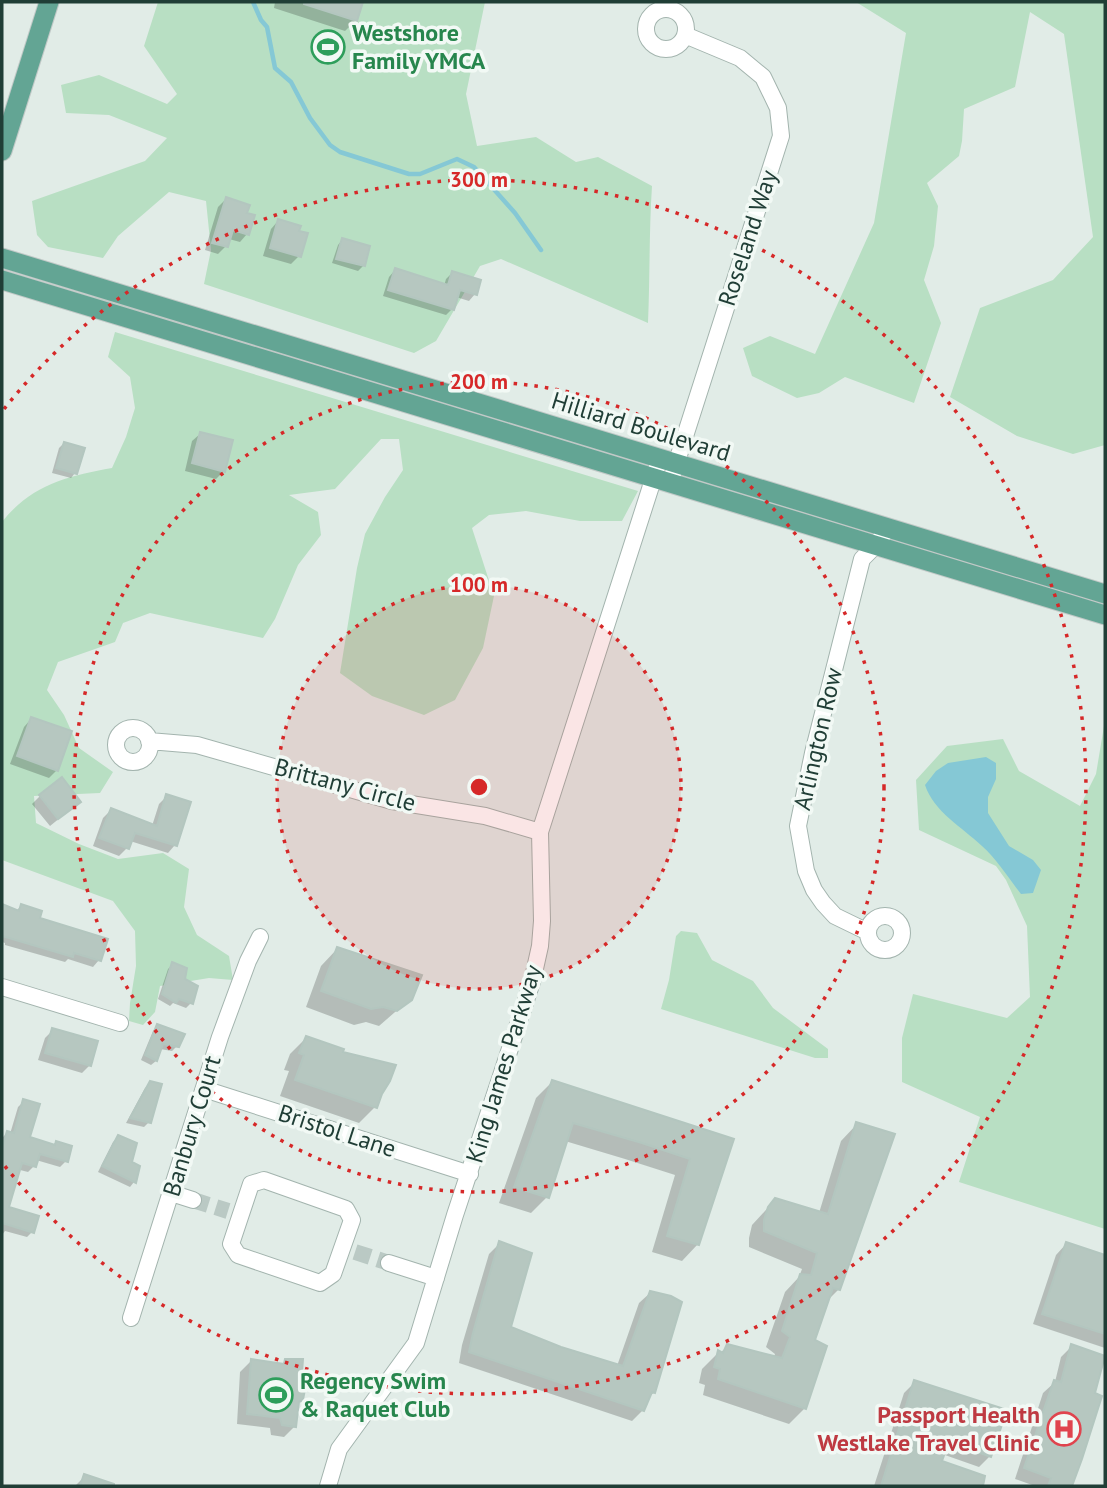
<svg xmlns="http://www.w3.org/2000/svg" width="1107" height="1488" viewBox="0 0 1107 1488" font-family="'PT Sans',sans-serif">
<rect width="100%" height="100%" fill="#e1ece7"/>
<path fill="#b8dfc3" d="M158,2H485L466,94L477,146L536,137L576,162L598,157L652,186C649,231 650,277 648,323L501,259L480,266L436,341L414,353L204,284L211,250L206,201L169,192L118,236L103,258L48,247L37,235L32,201L145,161L167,138L109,115L66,113L61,85L99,75L167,104L177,94L144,46Z
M856,2H1105V445L1073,454L1017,436L950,397L980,308L1053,280L1093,237L1064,34L1030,12L1015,87L964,109L962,141L959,156L927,183L938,206L934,246L924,280L941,323L914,403L845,377L819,393L797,398L752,376L743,348L770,336L815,354L874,223L906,33Z
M96,294L316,362V367L94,302Z
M115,332L638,491L622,521H580L526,511L489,515L472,528L494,596L483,648L455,700L424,715L372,696L340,673L357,568L365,534L385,497L403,470L399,439H381L335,489L289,495L318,512L321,535L298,565L275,619L263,638L150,613L123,623L115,642L58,662L47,690L64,715L79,748L113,772L100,793L34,796L36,823L79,844L118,859L163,853L189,869L184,907L197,935L229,956L233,980L209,978L160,986L155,1012L143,1025L129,1021L130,1003L136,966L135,931L113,901L2,860V522C31,485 67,476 112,468L126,437L135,408L130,377L108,357Z
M335,369L637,459L638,462L636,465L335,372Z
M1105,720V1229L959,1182L980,1117L902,1082V1038L913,994L1007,1018L1030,997L1027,926L1006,880L996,866L919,830L916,780L947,746L1003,739L1019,771L1080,806L1096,774Z
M681,931L697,933L712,960L753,981L773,1008L828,1049V1058H815L661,1009L669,980L676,936Z"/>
<path fill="#85c8d5" d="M986,757L996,763V779L988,797V813L1009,846L1033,860L1041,870L1033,893L1021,894C1009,879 997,859 982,846C962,827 934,812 925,785L936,771L948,763Z"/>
<path fill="#0003" d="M275,2H361L356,20L345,31L274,8Z
M226,199L245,214L247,234L240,242L229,239L226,246L218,254L205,250L218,207Z
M278,221L299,256L291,264L263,256L271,229Z
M342,240L368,247L363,266L358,271L332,263L338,245Z
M395,270L444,286L446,279L452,273L475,294L469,301L456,297L452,309L446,315L383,296L389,277Z
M200,434L224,471L216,479L185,471L192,441Z
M64,443L75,473L71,478L52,473L59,448Z
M31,719L57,770L49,778L10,764L24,727Z
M40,796L71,809L50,826L32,804Z
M167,796L175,845L168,853L130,841L127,848L119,856L93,846L103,818L111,810L152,826L159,804Z
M2,906L16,911L21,906L99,960L93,967L68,959L65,962L5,945V943L2,942Z
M337,949L410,999L379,1026L366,1022L354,1025L306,1007L321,966Z
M173,964L183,980L191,1003L186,1008L173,1003L170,1006L158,999L168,969Z
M157,1026L177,1046L172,1051L160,1049L156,1061L151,1065L141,1060L153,1031Z
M53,1030L90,1065L82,1073L38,1060L45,1038Z
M306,1038L375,1107L359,1123L280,1096L289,1071L284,1070L290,1054Z
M552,1082L732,1141L698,1244L682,1261L652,1252L675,1175L625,1159L565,1141L547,1197L531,1213L499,1203L536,1098Z
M150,1083L149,1122L144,1127L126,1123L145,1088Z
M24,1101L28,1139L53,1146L56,1143L66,1161L60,1167L36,1160L34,1166L28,1172L20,1170L7,1209L32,1232L27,1237L5,1231L2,1235V1138L7,1133L10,1134L18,1107Z
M857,1124L839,1289L826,1302L813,1341L805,1408L789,1424L703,1395L705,1385L699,1383L702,1369L718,1353H720L728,1346L774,1357L775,1354L766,1347L785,1292L799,1277L802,1269L749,1247V1238L752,1225L775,1200L819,1213L841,1141Z
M118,1137L130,1163L138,1167L134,1182L130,1187L98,1172L113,1142Z
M500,1243L508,1328L561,1348L617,1366L639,1303L650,1293L654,1392L647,1399L643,1410L632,1421L459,1363L462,1345L489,1254Z
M1066,1244L1105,1257V1348L1033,1324L1056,1255Z
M1072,1346L1081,1458L1070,1486H1035L1015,1479L1043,1393L1055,1382L1061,1357Z
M286,1360L300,1386L302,1400L297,1404L294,1427L284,1437L271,1435L270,1428L237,1424L240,1372L251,1361L281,1366Z
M915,1382L990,1456L979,1467L942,1454L939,1462L983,1477L980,1486H874L904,1393Z
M85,1476L116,1486H75Z"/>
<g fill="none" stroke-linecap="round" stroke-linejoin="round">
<path stroke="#85c8d5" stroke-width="4.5" d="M253,2L261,20L267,27L275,68L291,82L310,118L330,145L340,152L409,174H420L457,159L474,167L515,213L541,250"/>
</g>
<path fill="#b6c7c0" stroke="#b3c6bf" stroke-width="2" d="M304,2H363L357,21L304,4Z
M226,197L250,205L247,213L255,215L249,235L233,230L228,247L212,243Z
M278,219L301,226L299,231L308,233L301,257L270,248Z
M342,238L370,246L365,266L336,259Z
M395,268L448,285L452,271L481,280L477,295L460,290L454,310L388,290Z
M200,432L233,440L225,472L192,463Z
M64,442L85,448L77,474L56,468Z
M31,717L72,731L58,771L17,756Z
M62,777L81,802L58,819L39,795Z
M166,794L191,802L177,846L135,833L129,849L99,838L111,808L157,826Z
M2,904L19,911L21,904L42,911L40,918L108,939L101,961L74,953L73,957L2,936Z
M337,947L422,975L412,1000L397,1011L383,1007L371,1009L321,991Z
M172,962L187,968L185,979L198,986L193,1004L179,999L176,1003L162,994Z
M157,1024L185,1034L179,1047L163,1044L157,1061L145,1055Z
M52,1028L98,1041L91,1066L45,1053Z
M306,1036L344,1049L343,1052L396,1065L390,1081L382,1094L377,1108L295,1080L304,1055L299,1053Z
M552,1080L734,1139L699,1245L667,1236L690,1159L642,1143L573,1123L549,1198L514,1187Z
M150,1081L162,1084L151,1123L130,1118Z
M23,1099L40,1104L30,1137L55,1145L56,1141L72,1146L68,1162L40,1154L36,1167L22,1163L9,1207L39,1216L34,1233L2,1223V1148L7,1131L14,1133Z
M856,1122L895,1134L840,1290L833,1288L815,1340L827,1346L806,1409L718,1379L720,1369L714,1367L718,1350L723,1353L727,1344L782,1358L790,1337L782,1331L800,1274L811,1275L817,1253L764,1231V1220L768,1207L775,1198L828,1214Z
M118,1135L137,1143L132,1162L140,1166L136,1183L102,1166Z
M499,1241L532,1253L511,1327L561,1347L623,1366L650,1291L671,1296L682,1302L655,1393L652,1392L644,1411L469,1352L473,1333Z
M1066,1242L1105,1255V1334L1042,1314Z
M1071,1344L1105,1356L1095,1393L1102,1396L1082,1459L1072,1486H1048L1051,1478L1024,1468L1054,1380L1061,1382Z
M251,1359L284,1364L285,1359H303L301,1386L305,1389L303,1400L299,1402L296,1427L282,1425L280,1418L247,1414Z
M914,1380L1007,1410L991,1457L949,1442L942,1461L985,1476L983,1486H881Z
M84,1474L114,1484V1486H80Z"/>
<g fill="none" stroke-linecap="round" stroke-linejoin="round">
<path stroke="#bac9c4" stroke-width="16" stroke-dasharray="16 8" stroke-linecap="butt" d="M193,1200L228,1211
M355,1252L389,1263"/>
<defs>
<path id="minor" d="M646 29a20 20 0 1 1 40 0a20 20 0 1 1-40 0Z
M670,483L781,136L778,108L763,77L740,58L685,35
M116 745a17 17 0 1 1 34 0a17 17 0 1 1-34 0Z
M149,741L197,745L392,801L485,816L540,832
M868 933a17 17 0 1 1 34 0a17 17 0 1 1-34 0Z
M868,932L835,916L823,903L814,890L806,871L798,826L813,753L862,559L875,546L888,528
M2,987L120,1023
M204,1089L470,1174
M264,1180L346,1209L352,1220L333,1274L320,1283L238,1255L231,1244L251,1184Z
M171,1193L193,1200
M389,1263L436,1278
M131,1318L220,1037L248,961L260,937
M328,1486L339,1449L416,1343L455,1215L532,982L540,946L542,921L540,832L660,458"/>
<path id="major" d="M2,151L49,2
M2,258L1105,594
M2,280L1105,615"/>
</defs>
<use href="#minor" stroke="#a3b4ae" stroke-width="18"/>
<use href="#major" stroke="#c1c9c7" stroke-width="21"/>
<use href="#minor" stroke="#fff" stroke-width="16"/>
<use href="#major" stroke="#63a594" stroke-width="19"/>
</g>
<circle cx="479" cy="787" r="202" fill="#d62828" fill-opacity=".12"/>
<g fill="none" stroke="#d62828" stroke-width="3.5" stroke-dasharray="3.5 7">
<circle cx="479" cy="787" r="202"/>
<circle cx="479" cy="787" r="405"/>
<path d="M4 409A607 607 0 1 1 4 1165"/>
</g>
<defs>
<symbol id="stadium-ring" viewBox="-11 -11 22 22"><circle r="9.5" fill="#f2f9f5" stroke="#2e9e5b" stroke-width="1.5"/><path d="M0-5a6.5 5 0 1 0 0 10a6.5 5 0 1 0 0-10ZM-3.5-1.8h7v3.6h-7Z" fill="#2e9e5b"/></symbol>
<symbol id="hospital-ring" viewBox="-11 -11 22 22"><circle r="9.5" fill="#f2f9f5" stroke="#e0444e" stroke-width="1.5"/><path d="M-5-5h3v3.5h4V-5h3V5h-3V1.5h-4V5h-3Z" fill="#e0444e"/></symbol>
</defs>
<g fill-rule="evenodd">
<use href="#stadium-ring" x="309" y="28" width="38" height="38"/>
<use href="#stadium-ring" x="257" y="1376" width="38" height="38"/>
<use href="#hospital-ring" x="1045" y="1410" width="38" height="38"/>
</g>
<g text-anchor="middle" stroke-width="7" stroke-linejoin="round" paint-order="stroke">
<g font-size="24" font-weight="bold" fill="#27864d" stroke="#f2f9f5" text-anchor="start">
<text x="352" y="41">Westshore<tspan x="352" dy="28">Family YMCA</tspan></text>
<text x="300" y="1389">Regency Swim<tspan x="300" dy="28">&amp; Raquet Club</tspan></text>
</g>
<g font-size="24" fill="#203e36" stroke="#f2f9f5">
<text transform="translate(748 238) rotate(-72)" y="8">Roseland Way</text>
<text transform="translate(641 427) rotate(17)" y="8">Hilliard Boulevard</text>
<text transform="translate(818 739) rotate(-77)" y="8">Arlington Row</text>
<text transform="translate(345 785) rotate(15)" y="8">Brittany Circle</text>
<text transform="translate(504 1064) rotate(-73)" y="8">King James Parkway</text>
<text transform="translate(192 1126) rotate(-73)" y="8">Banbury Court</text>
<text transform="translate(337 1131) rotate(18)" y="8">Bristol Lane</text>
</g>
<g font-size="24" font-weight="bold" fill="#be3a42" stroke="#f2f9f5" text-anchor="end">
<text x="1040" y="1423">Passport Health<tspan x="1040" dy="28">Westlake Travel Clinic</tspan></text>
</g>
</g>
<circle cx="479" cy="787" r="10" fill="#d62828" stroke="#f2f9f5" stroke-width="3.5"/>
<g font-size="21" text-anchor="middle" font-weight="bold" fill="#d62828" stroke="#f2f9f5" stroke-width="7" stroke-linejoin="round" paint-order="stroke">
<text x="479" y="187">300 m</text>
<text x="479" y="389">200 m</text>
<text x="479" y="592">100 m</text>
</g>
<rect width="1107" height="1488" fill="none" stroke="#203e36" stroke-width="7"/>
</svg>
